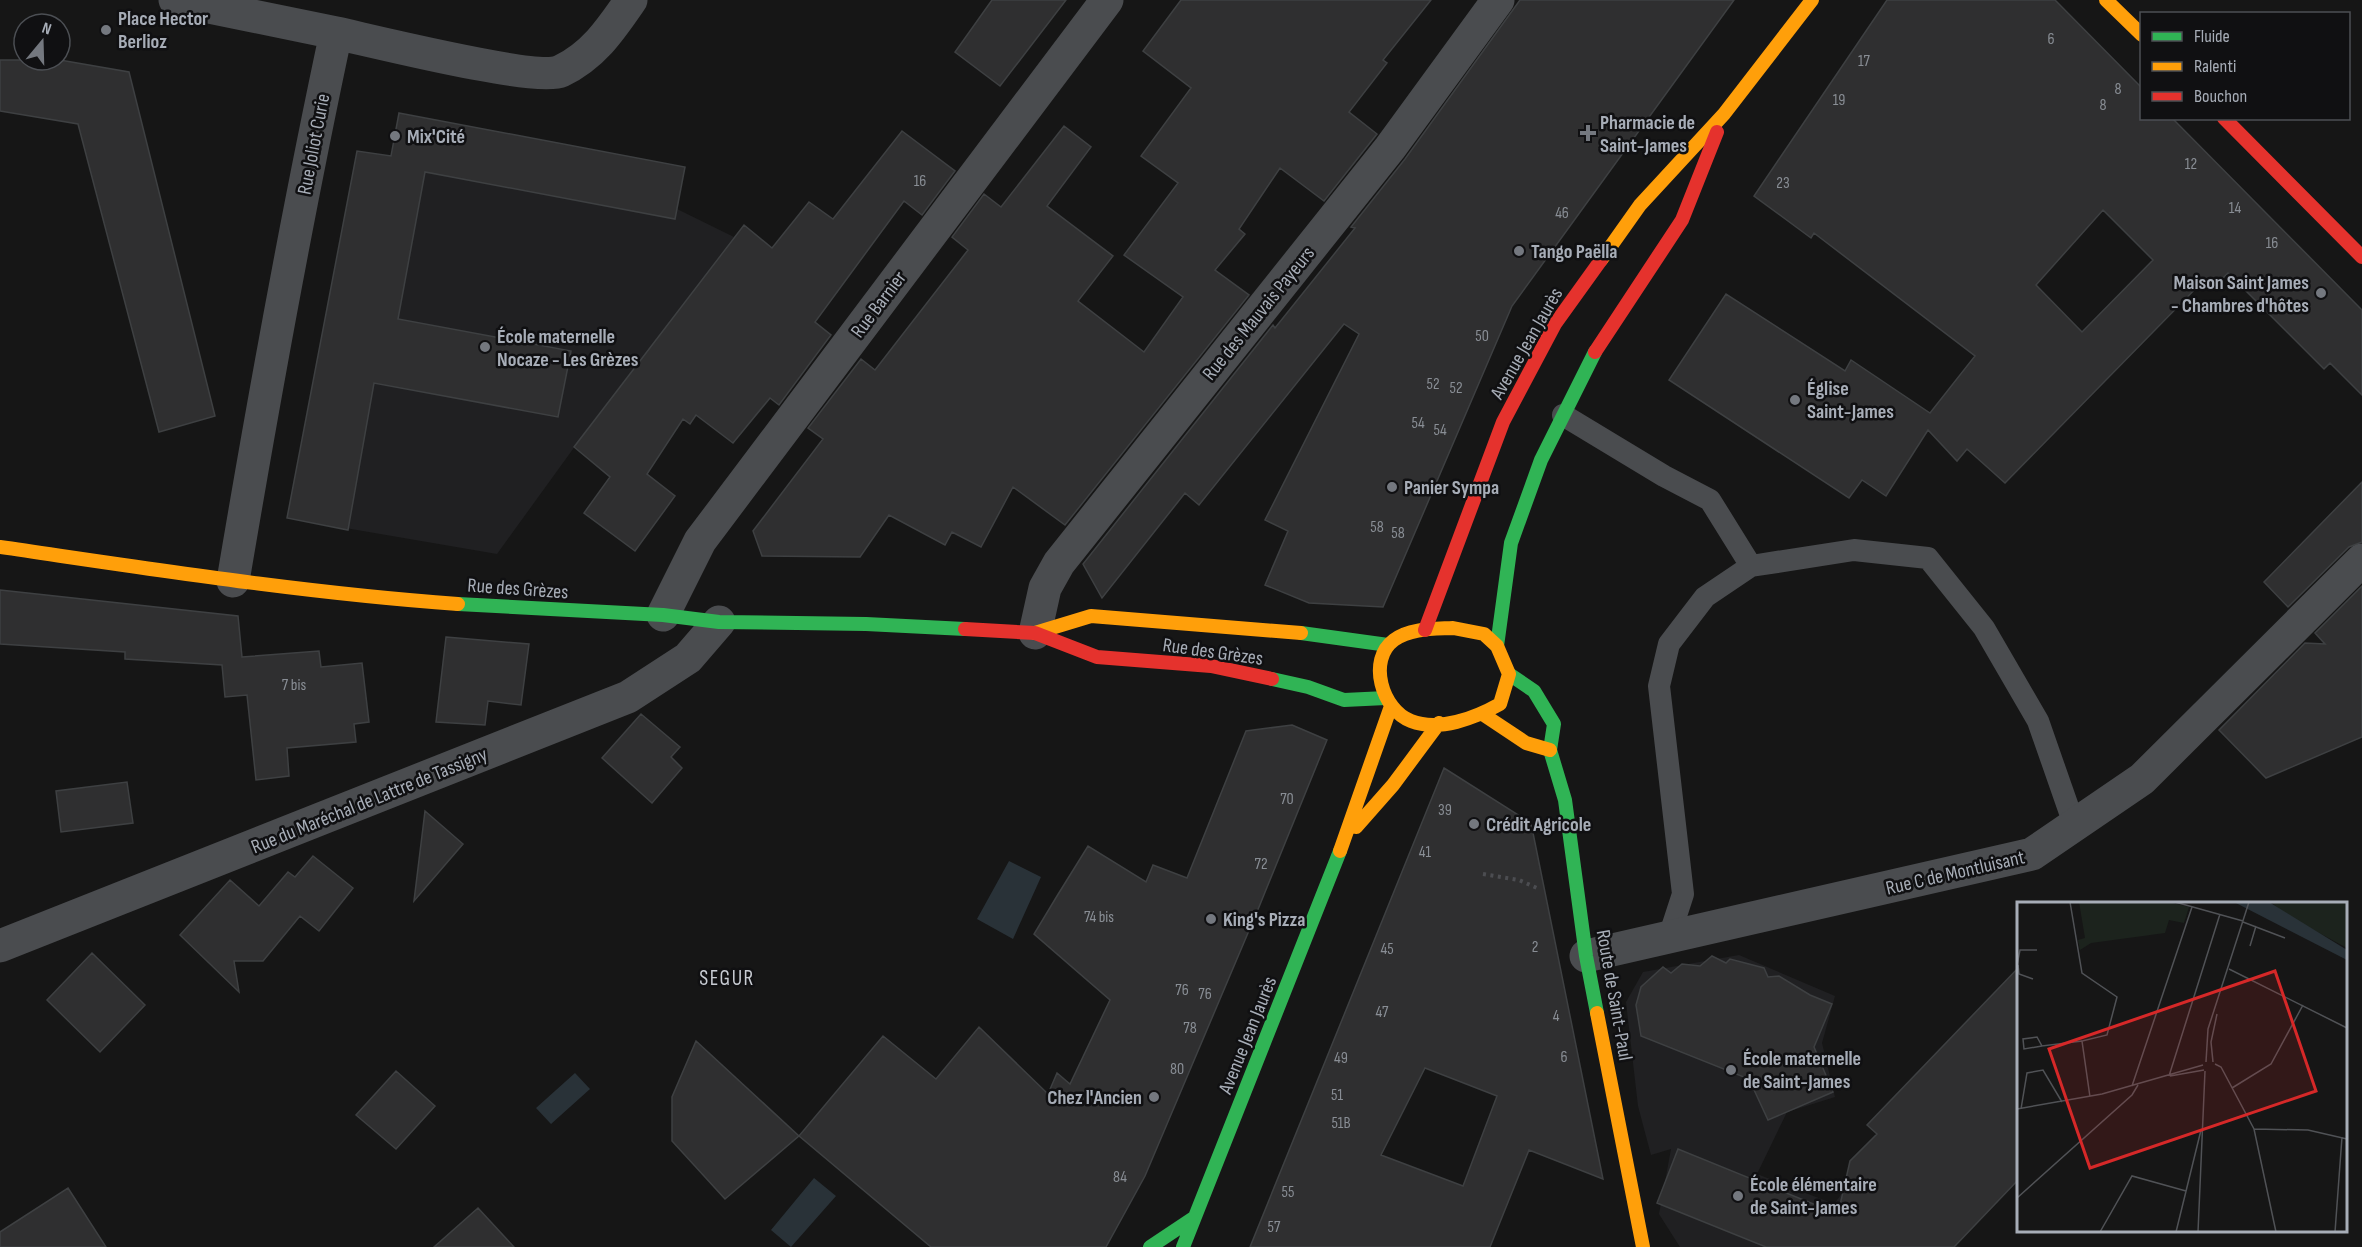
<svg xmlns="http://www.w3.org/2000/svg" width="2362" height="1247" viewBox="0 0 2362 1247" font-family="'Sofia Sans Condensed',sans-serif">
<rect width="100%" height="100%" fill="#161616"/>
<path fill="#202022" d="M399,113L685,167L677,209L734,237L594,420L497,554L287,518L357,151L391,156Z
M1739,955L1835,996L1822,1043L1835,1097L1787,1112L1757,1174L1834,1204L1843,1192L1913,1230L1961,1247H1680L1659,1214L1671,1149L1651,1155L1638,1106L1626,1002L1643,972Z"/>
<path fill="#293238" d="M1009,861L1041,877L1013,939L977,919Z
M575,1073L590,1089L551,1124L536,1108Z
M814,1178L836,1196L791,1247L771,1230Z"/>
<path fill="#2f2f30" stroke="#3e4042" stroke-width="1.5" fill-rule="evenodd" d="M992,0H1066L1000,86L955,52Z
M1181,0H1431L1383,60L1387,63L1349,112L1377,134L1324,201L1280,168L1239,229L1245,234L1215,270L1249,295L1065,525L1013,487L981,547L952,532L945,545L889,515L860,557L762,556L753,531L823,439L808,428L861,359L875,370L968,250L952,237L984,194L1001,207L1064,126L1091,147L1047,206L1113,256L1078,301L1144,352L1183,297L1124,255L1178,183L1141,156L1191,88L1143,51Z
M1520,0H1734L1512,306L1383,607L1309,603L1265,585L1288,531L1265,520L1359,334L1344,324L1199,505L1185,493L1102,598L1083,564L1273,325L1275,328L1355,228L1351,227L1405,159Z
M1887,0H2055L2142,88V118H2172L2362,310V395L2330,363L2324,369L2228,273L2211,290L2203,281L2005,483L1967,449L1957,461L1928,430L1886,496L1862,480L1849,498L1669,380L1726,294L1845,371L1851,360L1930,413L1975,356L1814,233L1811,238L1754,196ZM2103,210L2153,260L2082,332L2036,285Z
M0,60H60L129,72L215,416L159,432L78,124L0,111Z
M399,113L685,167L675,219L425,172L398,319L571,351L558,417L374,383L348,530L287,518L357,151L391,156Z
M902,131L955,171L922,215L904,201L815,322L831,335L779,405L770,398L733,443L696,415L690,424L683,419L647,474L675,496L635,551L584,513L610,477L574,447L744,225L772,248L809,202L833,219Z
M2362,482V542L2349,547L2288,607L2264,582Z
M2362,586V737L2266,778L2219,730L2305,643L2325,644L2315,633Z
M0,590L238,616L242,657L319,651L321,667L362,663L369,722L354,724L356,742L287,748L289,776L256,780L247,695L225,697L222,665L125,659V652L0,644Z
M446,637L529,644L521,705L488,701L485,725L436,722Z
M641,714L680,747L671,757L682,768L652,803L602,758Z
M1292,725L1327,740L1259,907L1145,1176L1106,1247H931L799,1136L725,1199L672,1141V1097L696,1041L799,1136L883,1036L936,1079L979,1027L1048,1094L1057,1073L1070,1084L1110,1000L1034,934L1057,896L1088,846L1146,882L1153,865L1187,878L1246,731Z
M1444,768L1531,823L1603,1179L1529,1150L1490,1247H1250ZM1425,1068L1497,1096L1463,1186L1381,1155Z
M127,782L133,823L61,832L56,791Z
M425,811L463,844L414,901Z
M313,856L353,888L319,931L300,916L263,961H234L239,992L180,935L230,880L259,906L288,872L295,877Z
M92,953L145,1005L100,1052L47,1000Z
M1712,956L1726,963L1730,959L1764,968L1768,977L1779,976L1810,995L1832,1004L1814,1047L1833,1092L1768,1120L1749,1079L1641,1036L1636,1005L1641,987L1663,967L1671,973L1682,964L1700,966Z
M2019,967V1179L1954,1247H1766L1657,1203L1678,1149L1838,1214L1850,1161L1877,1134L1867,1125Z
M396,1071L435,1106L396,1149L356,1115Z
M68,1188L106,1247H0V1232Z
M478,1208L514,1247H434Z"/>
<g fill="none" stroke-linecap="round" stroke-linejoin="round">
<path stroke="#4c4d51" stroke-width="4" stroke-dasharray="3 4.5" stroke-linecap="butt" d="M1483,874L1519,880L1537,888"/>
<path stroke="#4a4c4f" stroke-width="22" d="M1563,415L1664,476L1710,500L1751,566L1854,550L1928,558L1984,628L2038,721L2075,827
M1669,937L1683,894L1659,686L1669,644L1705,597L1751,566"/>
<path stroke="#4a4c4f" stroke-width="33" d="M175,0L336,33
M233,581C264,397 297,215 336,33C373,41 537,82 561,71C594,55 611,29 631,0
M663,615L700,541L1107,0
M1035,633L1045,588L1059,563L1390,148L1498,0
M0,946L628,697L688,658L719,622
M1586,956L2032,854L2142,779L2362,560"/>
<path stroke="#30b455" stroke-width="14" d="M458,604L663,615L719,622L866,624L965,629
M1301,633L1388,645
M1497,646L1511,543L1541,460L1595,352
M1509,674L1534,691L1554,724L1550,750L1565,800L1586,956L1597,1013
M1272,679L1308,687L1344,700L1386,698
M1150,1247L1195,1217
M1183,1247L1340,851"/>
<path stroke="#ff9f0a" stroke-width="14" d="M2106,0L2142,35
M1601,260L1640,205L1724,114L1812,0
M0,547C152,569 304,593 458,604
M1453,628L1484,634L1497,646L1509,674L1500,704C1475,718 1439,732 1411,721C1382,710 1367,660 1394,640C1410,628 1434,629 1453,628Z
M1035,633L1091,616L1301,633
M1484,715L1526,743L1550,750
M1356,827L1393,785L1439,723
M1340,851L1391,706
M1597,1013L1643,1247"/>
<path stroke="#e5322d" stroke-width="14" d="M2224,118L2362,257
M1595,352L1682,220L1717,132
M965,629L1035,633L1097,657L1211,666L1272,679
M1425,630L1503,422L1555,324L1601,260"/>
</g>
<g fill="#74787f" stroke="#101012" stroke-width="2">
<circle cx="106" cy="30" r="6"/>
<path d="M1585 124h6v6h6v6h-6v6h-6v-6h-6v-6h6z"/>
<circle cx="395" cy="136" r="6"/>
<circle cx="1519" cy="251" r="6"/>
<circle cx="2321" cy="293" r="6"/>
<circle cx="485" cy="347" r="6"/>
<circle cx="1795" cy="400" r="6"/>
<circle cx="1392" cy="487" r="6"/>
<circle cx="1474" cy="824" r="6"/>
<circle cx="1211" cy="919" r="6"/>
<circle cx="1731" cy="1070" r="6"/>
<circle cx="1154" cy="1097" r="6"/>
<circle cx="1738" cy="1196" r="6"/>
</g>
<g text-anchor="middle" stroke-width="5" stroke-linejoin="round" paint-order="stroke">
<g font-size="16" fill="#898e95">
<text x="2051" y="44">6</text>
<text x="1864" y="66">17</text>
<text x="2118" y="94">8</text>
<text x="1839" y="105">19</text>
<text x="2103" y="110">8</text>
<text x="2191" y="169">12</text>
<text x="920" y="186">16</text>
<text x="1783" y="188">23</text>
<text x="2235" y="213">14</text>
<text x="1562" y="218">46</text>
<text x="2272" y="248">16</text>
<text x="1482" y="341">50</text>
<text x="1433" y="389">52</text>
<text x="1456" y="393">52</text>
<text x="1418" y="428">54</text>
<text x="1440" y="435">54</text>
<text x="1377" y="532">58</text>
<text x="1398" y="538">58</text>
<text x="294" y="690">7 bis</text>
<text x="1287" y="804">70</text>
<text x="1445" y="815">39</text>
<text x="1425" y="857">41</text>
<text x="1261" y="869">72</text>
<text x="1099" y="922">74 bis</text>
<text x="1535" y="952">2</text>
<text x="1387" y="954">45</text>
<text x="1182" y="995">76</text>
<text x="1205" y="999">76</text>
<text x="1382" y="1017">47</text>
<text x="1556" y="1021">4</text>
<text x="1190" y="1033">78</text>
<text x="1564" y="1062">6</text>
<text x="1341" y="1063">49</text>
<text x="1177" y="1074">80</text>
<text x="1337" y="1100">51</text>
<text x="1341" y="1128">51B</text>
<text x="1120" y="1182">84</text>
<text x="1288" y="1197">55</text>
<text x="1274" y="1232">57</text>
</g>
<g font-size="20" font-weight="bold" fill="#a7adb7" stroke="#101012" text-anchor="start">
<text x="118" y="25">Place Hector<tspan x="118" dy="23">Berlioz</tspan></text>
<text x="1600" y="129">Pharmacie de<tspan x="1600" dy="23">Saint-James</tspan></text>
<text x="407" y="143">Mix'Cité</text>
<text x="1531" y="258">Tango Paëlla</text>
<text x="2309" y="289" text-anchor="end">Maison Saint James<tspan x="2309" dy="23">- Chambres d'hôtes</tspan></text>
<text x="497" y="343">École maternelle<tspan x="497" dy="23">Nocaze - Les Grèzes</tspan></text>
<text x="1807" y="395">Église<tspan x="1807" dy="23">Saint-James</tspan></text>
<text x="1404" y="494">Panier Sympa</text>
<text x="1486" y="831">Crédit Agricole</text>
<text x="1223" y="926">King's Pizza</text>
<text x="1743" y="1065">École maternelle<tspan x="1743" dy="23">de Saint-James</tspan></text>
<text x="1142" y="1104" text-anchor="end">Chez l'Ancien</text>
<text x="1750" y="1191">École élémentaire<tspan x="1750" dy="23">de Saint-James</tspan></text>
</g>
<g font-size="20" fill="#a7adb7" stroke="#101012">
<text transform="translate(313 144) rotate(-79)" y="7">Rue Joliot Curie</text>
<text transform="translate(878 304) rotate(-53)" y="7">Rue Barnier</text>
<text transform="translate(1258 313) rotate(-51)" y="7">Rue des Mauvais Payeurs</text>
<text transform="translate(1526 343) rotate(-60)" y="7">Avenue Jean Jaurès</text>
<text transform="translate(518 588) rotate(4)" y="7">Rue des Grèzes</text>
<text transform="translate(1213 651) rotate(8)" y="7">Rue des Grèzes</text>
<text transform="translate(369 800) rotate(-22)" y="7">Rue du Maréchal de Lattre de Tassigny</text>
<text transform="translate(1955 872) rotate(-13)" y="7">Rue C de Montluisant</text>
<text transform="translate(1615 995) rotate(80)" y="7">Route de Saint-Paul</text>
<text transform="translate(1247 1035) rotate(-68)" y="7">Avenue Jean Jaurès</text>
</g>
<g font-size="21" letter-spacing="1.5" fill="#c8ccd3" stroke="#101012">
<text x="727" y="985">SEGUR</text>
</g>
</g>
<g transform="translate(2017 902)">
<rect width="330" height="330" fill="#161616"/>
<path d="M62,0H152L172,5L167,21L152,18L148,31L74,41L63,48L61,38L68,36ZM254,0H330V46L269,13Z" fill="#1c231d"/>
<path d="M217,0H252L330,48V58Z" fill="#293238"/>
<path fill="none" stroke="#505256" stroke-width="1.5" d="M53,0L65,71L100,95L90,133L65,139L73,195M158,0L226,19M226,20L268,36M233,44L239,24M0,63L3,48H20M1,63L2,72L16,77M212,67L330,126M25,144L7,147L6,137L20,135L25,144L65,139M189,160L191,127L232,0M196,160L194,140L200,112M198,162L204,165L237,227L259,330M152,174L203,12M153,174L187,168M115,184L175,5M215,186L254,162L286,103M0,207L85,192L186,163M4,207L10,171L26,168L45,200M237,227L291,228L330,237M0,296L115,193L121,183M83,330L115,274L169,289M159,330L184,228M181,330L188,169M318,330L325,235"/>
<path fill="#d62828" fill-opacity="0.15" stroke="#d62828" stroke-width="3" d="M258,69L299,189L73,266L32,147Z"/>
<rect width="330" height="330" fill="none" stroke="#a7adb7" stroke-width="3"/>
</g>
<rect x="2140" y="12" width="210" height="108" fill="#101012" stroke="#4c4f54" stroke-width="1.5"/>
<rect x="2152" y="32" width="30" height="9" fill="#30b455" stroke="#4c4f54" stroke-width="1.5"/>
<text x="2194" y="42" font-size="18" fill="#a7adb7">Fluide</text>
<rect x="2152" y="62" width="30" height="9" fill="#ff9f0a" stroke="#4c4f54" stroke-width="1.5"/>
<text x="2194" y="72" font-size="18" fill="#a7adb7">Ralenti</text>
<rect x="2152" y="92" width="30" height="9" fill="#e5322d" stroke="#4c4f54" stroke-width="1.5"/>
<text x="2194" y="102" font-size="18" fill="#a7adb7">Bouchon</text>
<g transform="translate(42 42) rotate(19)"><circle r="28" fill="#101012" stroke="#4c4f54" stroke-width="1.5"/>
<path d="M0-4.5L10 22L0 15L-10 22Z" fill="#74787f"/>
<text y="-9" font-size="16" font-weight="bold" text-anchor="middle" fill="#a7adb7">N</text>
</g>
</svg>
